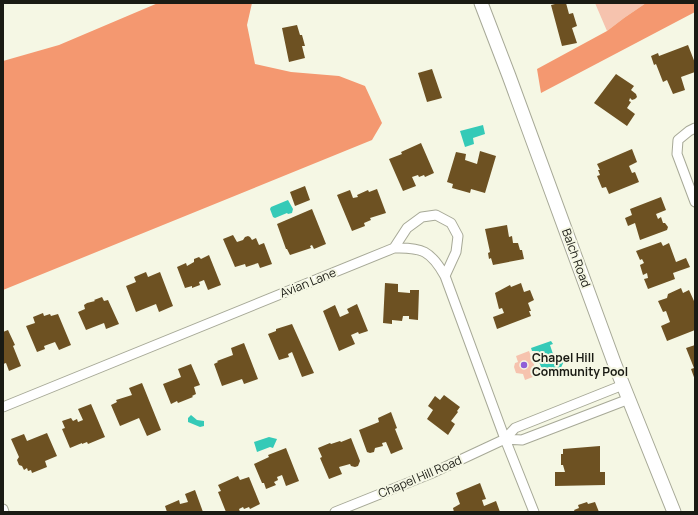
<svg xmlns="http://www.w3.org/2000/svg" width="698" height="515" viewBox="0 0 698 515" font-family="Manrope,sans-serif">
<rect width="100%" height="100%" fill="#f5f7e4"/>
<path fill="#f6c3ae" d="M595,3H646L624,18L607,31Z
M529,351L538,375L525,380L523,374L516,373L514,367L515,363L518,362L516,356Z"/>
<path fill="#f49870" d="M158,3H252L247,25L255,64L291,72L339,76L365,86L382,123L372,140L3,290V61L59,45Z
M646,3H695V12L541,93L537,69L607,31L624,18Z"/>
<path fill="#35cab7" d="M483,125L485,134L473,138L474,144L465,147L460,131Z
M288,200L293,209L292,213L288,214L287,213L275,218L273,217L270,209L271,207Z
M551,341L553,344L550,345L553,354L565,359L558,374L541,367L535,351H532L531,348Z
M191,415L197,420L204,421V426L200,427L188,422V418Z
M269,437L277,439L273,448L270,447L257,452L254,442Z"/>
<path fill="#6d5122" d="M559,3H566L569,14L573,13L577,26L572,28L577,43L562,46L551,5Z
M297,25L300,35H302L305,46H302L305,58L289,62L282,28Z
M688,45L695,63V72L681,77L685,90L673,94L667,80L663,82L656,64L654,65L651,56L658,53L659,56Z
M432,69L442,98L427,102L418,73Z
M616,74L634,86L631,90L636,94L637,97L635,99L632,100L630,98L629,101L631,102L627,108L635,114L627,126L594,103Z
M421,143L434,173L425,177L424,175L419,177L418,175L412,177L416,186L403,191L389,159L402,154L401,152Z
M632,149L637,162L629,166L632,173L635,172L639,182L609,194L606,187L602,188L597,176L600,175L598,170H600L597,164Z
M480,151L496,156L485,193L471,189L470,193L452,188L453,184L447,182L456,152L466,154L465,160L477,164Z
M305,186L310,200L295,206L290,192Z
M377,189L386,213L370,218L371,220L364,223L365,226L352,231L337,195L350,190L353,198L358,197L357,195L368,190L369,192Z
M661,197L666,210L656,214L658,219L661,217L663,223H665L668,227L667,230L640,240L635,223L628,226L625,218L632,215L630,209Z
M312,209L326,244L314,249L312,245L310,246L311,248L290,255L287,249H286L277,224Z
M507,225L509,237L512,236L513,243H518L520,250H522L524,259L493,265L491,258L489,259L488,253L490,252L485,229Z
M233,235L237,242L243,240L245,237L248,236L250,237L252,240L256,238L259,245L264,243L272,264L260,268L258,263L246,267L245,264L235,267L223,239Z
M661,242L663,246L669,243L676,262L686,258L690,267L673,273L675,279L648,289L644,279L648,278L647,273L643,275L640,265L644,263L642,259L640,260L636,251Z
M209,255L221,285L208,290L204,280L199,282L200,285L192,288V286L185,288L177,267L186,263L187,266L194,262V259L199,257L201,259Z
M146,272L148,277L160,272L173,306L159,312L156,304L136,312L126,286L136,282L134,277Z
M385,283L398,284V292L410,293V290H419L418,320L409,319V316H403L402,321L392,320V324L383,323Z
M521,283L524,292L530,290L534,300L528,303L531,311H529L531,316L497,329L493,317L504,313L502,308L499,309L495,293L510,285L511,287Z
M681,288L683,293L689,290L694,301L695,330L667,341L661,326L670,322L666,311L663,312L658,301L667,298L668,294Z
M102,297L104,301L108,300L119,324L106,329L104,323L86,330L78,312L85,309L84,305L87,303L95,301L94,300Z
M357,304L368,331L359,334L358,332L351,335L355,344L339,351L323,311L335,305L340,317L349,313L347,309Z
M43,313L44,316L50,314L51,316L58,314L71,345L59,350L55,342L44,346L45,349L37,352L26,326L35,323L33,317Z
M292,324L314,373L302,377L292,352L288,354L289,357L279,360L268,334L276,331V329Z
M8,330L15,345L13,346L21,366L9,371L6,363L3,364V332Z
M244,343L258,379L244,384L242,379L222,386L214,364L218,362L217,361L233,355L231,348Z
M695,345V380L691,369L694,368L686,348Z
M191,364L200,385L194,387L196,394L192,396L193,397L178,403L177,401L171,404L163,384L181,377L178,369Z
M142,383L161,430L147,436L139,418L120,426L111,405L117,402L116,400L132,395L129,388Z
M444,395L460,407L457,411L458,412L451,421L455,424L448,435L427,419L433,410L428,406L435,396L440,400Z
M91,404L105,437L88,444L87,442L82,444V443L70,448L62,429L65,428L62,421L71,418L73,421L77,419L78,422L83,420L78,409Z
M391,412L397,428L395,429L403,449L391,454L386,442L382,443L383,446L375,448L374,452L370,453L367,452L359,430L379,422L378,418Z
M47,433L57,456L45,461L47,467L32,473L31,470L28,471L27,468L24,470L22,466L19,465L17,460L19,457L11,439L24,434L27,441Z
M351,438L360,461L358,466L355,467L351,466L350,464L339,467L342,474L329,479L320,458L322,457L318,448L330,443L331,444L340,441L341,442Z
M600,446V472H605V485L555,486V472H565L563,465H561V454H563V449Z
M286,448L299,481L286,486L282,475L277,477L278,480L274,482L276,485L266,489L264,483H262L254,464L269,457L268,455Z
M238,476L240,480L249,477L260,504L250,509L249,507L244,509L243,507L239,509L240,512H226L218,492L221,491L218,485Z
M480,483L486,499L482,500L484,506L496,501L500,512H454L453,508L460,504L456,493Z
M195,490L203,512H167L165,506L179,500L180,504L188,502L185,494Z
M587,502L588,504L595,502L599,512H575L574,510L579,508L578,505Z"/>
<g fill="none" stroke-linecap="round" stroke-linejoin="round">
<defs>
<path id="street" d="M695,128L689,131L678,140L677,154L695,202
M394,248L407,228L422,217L436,215L451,223L458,236L456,252L445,276
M3,407L394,248C422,247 431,251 445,276L505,439L534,512
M505,439L522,440L629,399
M3,509L4,512
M335,512L430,474L505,439L515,428L623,385"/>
<path id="secondary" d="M481,3L509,76L615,365L674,512"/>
</defs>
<use href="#street" stroke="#a7a997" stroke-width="11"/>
<use href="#secondary" stroke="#a7a997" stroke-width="15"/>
<use href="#street" stroke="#fff" stroke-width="9"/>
<use href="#secondary" stroke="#fff" stroke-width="13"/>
</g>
<circle fill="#8f5fd8" stroke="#f5f7e4" stroke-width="1.5" cx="524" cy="365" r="4"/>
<g text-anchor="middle" stroke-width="4" stroke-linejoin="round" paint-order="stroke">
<g font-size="12" fill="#1a1b14" stroke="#f5f7e4">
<text transform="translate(576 258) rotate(70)" y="4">Balch Road</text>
<text transform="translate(308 283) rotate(-22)" y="4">Avian Lane</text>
<text transform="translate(420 477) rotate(-23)" y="4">Chapel Hill Road</text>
</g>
<g font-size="12" font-weight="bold" fill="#1a1b14" stroke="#f5f7e4" text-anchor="start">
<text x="532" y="362">Chapel Hill<tspan x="532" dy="14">Community Pool</tspan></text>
</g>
</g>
<rect width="698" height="515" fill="none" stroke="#1a1b14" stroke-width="8"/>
</svg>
